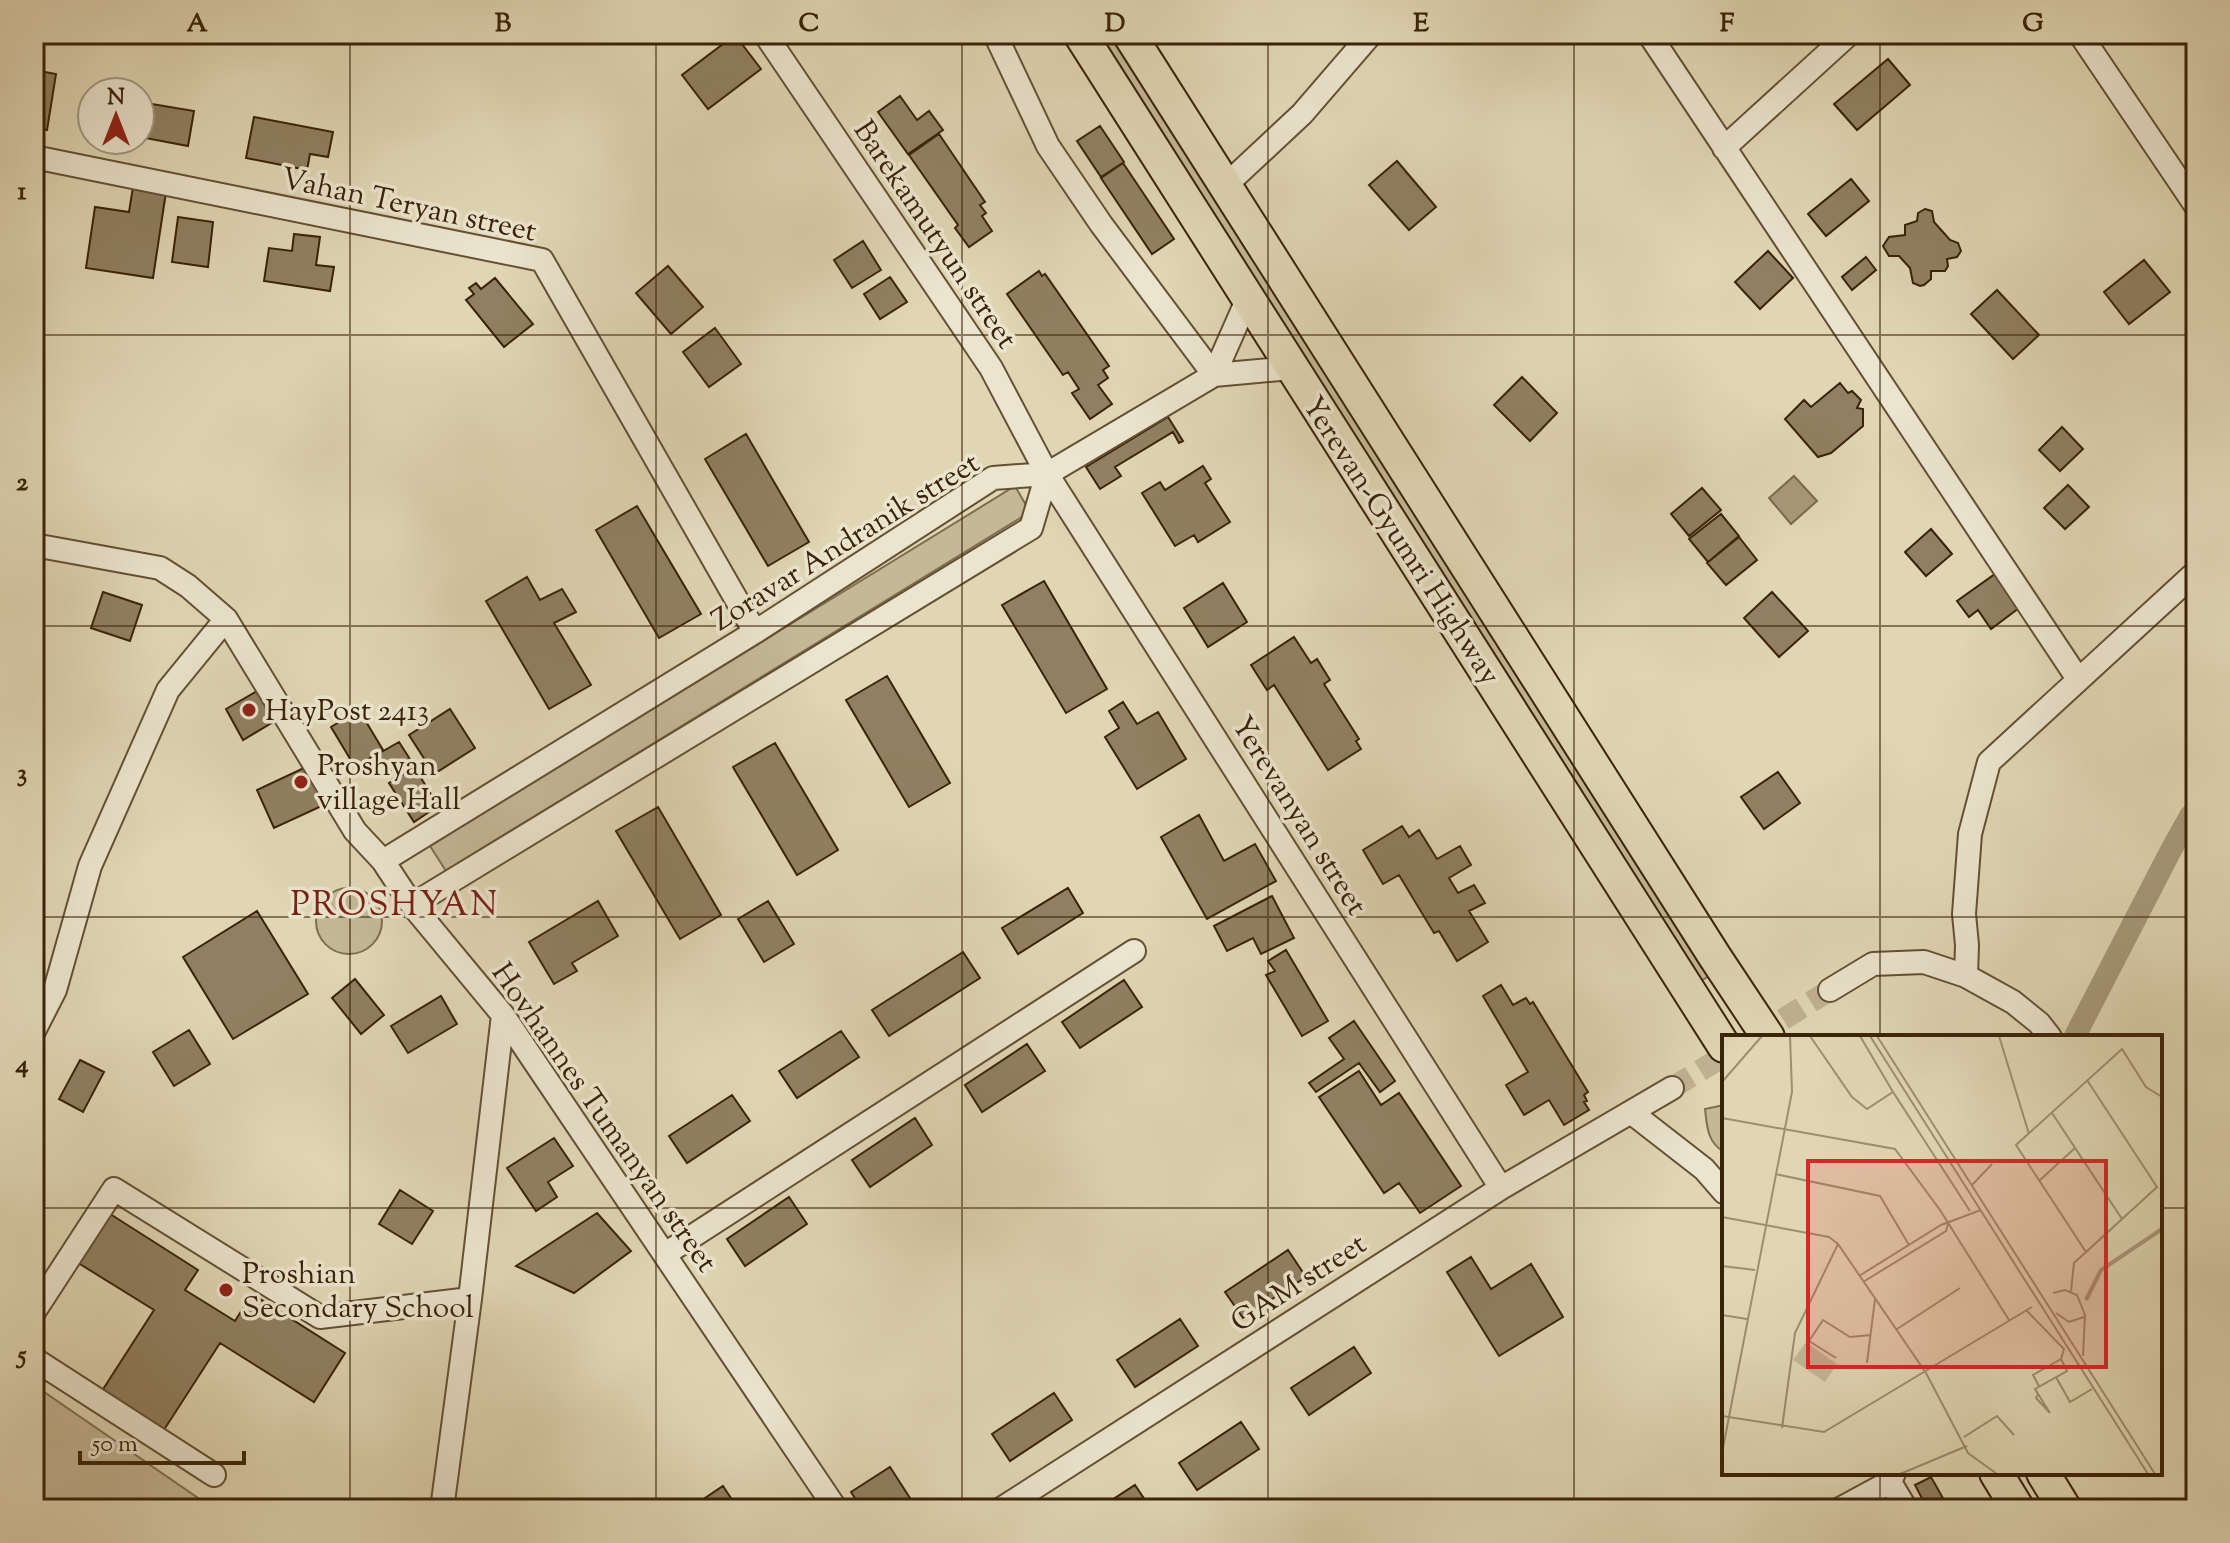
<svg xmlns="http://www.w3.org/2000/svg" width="2230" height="1543" viewBox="0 0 2230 1543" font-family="'Sorts Mill Goudy',serif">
<rect width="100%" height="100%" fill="#e0d6b4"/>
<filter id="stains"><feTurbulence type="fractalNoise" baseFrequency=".0025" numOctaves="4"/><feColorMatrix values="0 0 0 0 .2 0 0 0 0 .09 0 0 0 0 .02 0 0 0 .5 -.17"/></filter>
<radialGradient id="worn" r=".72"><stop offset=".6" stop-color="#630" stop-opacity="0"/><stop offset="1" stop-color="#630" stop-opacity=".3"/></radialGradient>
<path fill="#c4b897" stroke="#7f6e50" stroke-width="2" d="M1095,34H1114L1711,975L1697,983Z
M1015,486L1030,512L446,871L430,846Z
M316 921a33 33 0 1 1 66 0a33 33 0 1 1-66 0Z
M1724,1105V1152C1707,1142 1707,1126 1705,1109Z
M34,1385L214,1509H34Z"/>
<path fill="#a8997a" stroke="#7c6a4c" stroke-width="2" d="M1794,476L1817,501L1791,524L1769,498Z"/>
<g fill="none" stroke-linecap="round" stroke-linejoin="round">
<path stroke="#a8997a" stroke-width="22" d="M2075,1036L2170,852L2190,816L2196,811"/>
</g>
<path fill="#908061" stroke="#3a2308" stroke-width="2" d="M735,35L761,69L708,109L682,75Z
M1888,59L1910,85L1857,130L1834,104Z
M34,70L56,74L47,130L34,128Z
M900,96L917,120L929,111L943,130L908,154L878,112Z
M140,102L194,111L188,146L140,137Z
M254,117L333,132L328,157L310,154L307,170L246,158Z
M1100,126L1124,162L1101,177L1077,141Z
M939,134L985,202L980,205L986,213L982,216L992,231L969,247L955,228L958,225L909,155Z
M1397,161L1436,207L1409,230L1369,185Z
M1123,163L1174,239L1152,254L1101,178Z
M1851,179L1869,201L1826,236L1808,214Z
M133,187L166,192L153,278L86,268L95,207L129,212Z
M1925,209L1932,211L1934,222L1950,240L1958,243L1961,251L1957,257L1947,259L1948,266L1945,271H1931V279L1924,285L1920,286L1913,283L1910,268L1899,256H1889L1883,246L1889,237L1905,235V225L1917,221L1918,213Z
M178,217L213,222L208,267L172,262Z
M294,234L320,237L316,265L334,267L330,291L264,281L269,248L292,251Z
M863,241L881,270L852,288L834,260Z
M1768,251L1793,278L1760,309L1735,282Z
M1866,257L1876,270L1852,290L1842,277Z
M2144,260L2170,292L2129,324L2104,292Z
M668,266L703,307L671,334L636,293Z
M1039,271L1042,276L1045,274L1109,366L1103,370L1108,378L1098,385L1112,404L1090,419L1072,393L1079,389L1068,372L1063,375L1007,294Z
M890,277L907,302L880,319L864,294Z
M495,278L533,324L504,347L466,300L474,294L469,288L476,283L481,289Z
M1997,290L2039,335L2013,359L1971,314Z
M715,328L741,364L709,387L683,352Z
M1522,377L1557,413L1530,441L1494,405Z
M1840,383L1848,393L1852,391L1861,400L1857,408L1863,409V426L1831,453L1818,457L1785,419L1804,400L1811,407Z
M1168,417L1183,441L1179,443L1173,432L1115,467L1121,476L1100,489L1086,467Z
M2062,427L2083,449L2060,471L2039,450Z
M746,434L809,542L768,566L705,459Z
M1203,466L1211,479L1205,483L1230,522L1198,542L1194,535L1175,546L1142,493L1160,482L1165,490Z
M2068,485L2089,507L2065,529L2044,508Z
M1702,488L1721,510L1689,536L1671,514Z
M637,506L701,614L659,638L596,530Z
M1721,514L1739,536L1708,562L1689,539Z
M1931,529L1952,554L1926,576L1905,552Z
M1739,537L1757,560L1726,585L1707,563Z
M1995,574L2019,608L1991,629L1978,610L1969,617L1957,601Z
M527,577L540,600L562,589L576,612L554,623L591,685L549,709L486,601Z
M1044,581L1107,689L1066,713L1002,605Z
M1223,583L1247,622L1208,647L1184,608Z
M103,592L142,605L130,641L91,628Z
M1772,592L1808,631L1779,657L1744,618Z
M1294,637L1311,663L1317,659L1330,680L1324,684L1359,739L1356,741L1361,749L1328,770L1274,685L1267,690L1251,665Z
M887,676L950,783L909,807L846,700Z
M257,691L275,721L243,740L226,709Z
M1123,702L1137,724L1158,712L1186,759L1137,789L1105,737L1119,728L1109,711Z
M450,709L475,748L434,774L409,735Z
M359,710L383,750L355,767L331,727Z
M399,742L415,767L394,780L378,754Z
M775,743L838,850L797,875L733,767Z
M308,766L326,804L274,828L257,790Z
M415,768L438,806L414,822L389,783Z
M1778,772L1800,803L1764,829L1741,797Z
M658,807L721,915L680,939L616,831Z
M1199,815L1224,861L1255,844L1276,881L1207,919L1161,837Z
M1402,826L1409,837L1419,830L1437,859L1460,846L1471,865L1449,878L1458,893L1474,885L1485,903L1469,911L1488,942L1457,961L1439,931L1434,933L1399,875L1383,884L1363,850Z
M1068,888L1083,913L1018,954L1002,928Z
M1272,896L1294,938L1261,954L1253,938L1227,951L1214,926Z
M598,901L618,936L572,963L577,971L554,984L529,942Z
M768,901L794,944L764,962L738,919Z
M257,911L308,994L233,1039L183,957Z
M1286,950L1328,1021L1302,1036L1266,975L1275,971L1268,961Z
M963,952L980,978L889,1036L872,1010Z
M355,979L384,1015L361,1034L332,998Z
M1124,980L1142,1007L1080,1048L1062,1022Z
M1501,985L1513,1005L1526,998L1530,1004L1533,1002L1588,1092L1584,1095L1587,1101L1584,1102L1589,1110L1564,1125L1549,1100L1524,1115L1506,1085L1528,1072L1483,996Z
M441,996L457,1024L408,1053L391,1026Z
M1354,1021L1395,1081L1380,1092L1359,1063L1316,1092L1309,1083L1344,1059L1329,1038Z
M189,1030L210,1064L174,1086L153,1052Z
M841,1031L859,1057L797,1098L779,1071Z
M1027,1044L1045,1071L982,1112L965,1085Z
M80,1060L104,1072L83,1112L59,1099Z
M1359,1071L1381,1105L1399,1093L1461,1186L1420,1213L1399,1183L1384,1193L1319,1097Z
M732,1095L750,1121L687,1163L669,1136Z
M915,1118L932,1145L870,1187L852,1160Z
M554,1138L573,1166L548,1182L557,1197L536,1211L507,1168Z
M400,1190L433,1211L412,1244L379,1224Z
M789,1197L807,1224L745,1266L727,1239Z
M107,1212L198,1270L185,1290L235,1321L252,1294L345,1353L314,1402L220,1343L162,1433L100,1394L154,1310L75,1261Z
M597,1213L631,1251L574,1293L516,1266Z
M1288,1250L1306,1277L1243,1318L1225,1292Z
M1471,1257L1491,1289L1531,1264L1563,1317L1499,1356L1447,1272Z
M1180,1319L1198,1346L1135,1387L1117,1360Z
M1354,1347L1371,1373L1309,1415L1291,1388Z
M1054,1393L1072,1420L1010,1461L992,1434Z
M1241,1422L1259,1449L1197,1490L1179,1463Z
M890,1467L917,1509H862L851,1492Z
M1931,1477L1944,1500L1927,1508L1915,1485Z
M1135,1485L1151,1509H1098Z
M723,1486L738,1509H708L702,1500Z"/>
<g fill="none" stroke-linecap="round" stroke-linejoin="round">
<path stroke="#bfb292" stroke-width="22" stroke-dasharray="22 11" stroke-linecap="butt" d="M1755,1037L1830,990
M1672,1088L1724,1056"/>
<defs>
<path id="minor" d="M765,34L991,368L1047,474L1501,1188
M995,34L1048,146L1101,224L1214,375
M1649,34L2078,679
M2080,34L2196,206
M1724,148L1849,34
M34,157L542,260L755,632
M1226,185L1302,114L1371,34
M1214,375L1248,298
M34,545L160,568L188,586L226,619L355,831L383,861L412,905L503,1015L836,1509
M383,861L755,632L993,478L1047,474L1214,375L1291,368
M412,905L1031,528L1047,474
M1966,976L1967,945L1964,914L1970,834L1989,762L2196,572
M1830,990L1873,964L1924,962L1966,976L2013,1002L2039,1023L2050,1037
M34,1031L55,990L90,866L168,690L226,619
M1632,1113L1704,1169L1724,1192
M665,1254L1134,951
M34,1312L114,1189L320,1317L470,1299
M34,1359L214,1475
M1890,1482L1906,1509
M442,1509L470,1299L503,1015
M1001,1509L1501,1188L1672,1088
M1840,1509L1890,1482L1894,1473"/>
<path id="highway" d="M1080,34L1724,1046
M1129,34L1715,957L1768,1037
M1996,1473L2018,1509
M2043,1473L2065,1509"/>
</defs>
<use href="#minor" stroke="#645033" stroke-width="26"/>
<use href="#highway" stroke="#3a2308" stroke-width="36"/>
<use href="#minor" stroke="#ebe4ce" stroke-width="22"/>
<use href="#highway" stroke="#e0d6b4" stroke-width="32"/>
</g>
<path fill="none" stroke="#3a2308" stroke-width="2" stroke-opacity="0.55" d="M350,34V1509M656,34V1509M962,34V1509M1268,34V1509M1574,34V1509M1880,34V1037M34,335H2196M34,626H2196M34,917H2196M34,1208H1724M2160,1208H2196M1880,1473V1509"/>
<g fill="#8f2418" stroke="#ebe4ce" stroke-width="3">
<circle cx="249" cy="710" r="8"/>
<circle cx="301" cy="782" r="8"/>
<circle cx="226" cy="1290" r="8"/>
</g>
<g text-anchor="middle" stroke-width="7" stroke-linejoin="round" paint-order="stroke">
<g font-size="30" fill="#3a2308" stroke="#ebe4ce">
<text transform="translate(409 204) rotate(12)" y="10">Vahan Teryan street</text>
<text transform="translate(936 234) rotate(56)" y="10">Barekamutyun street</text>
<text transform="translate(1402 540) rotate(57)" y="10">Yerevan-Gyumri Highway</text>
<text transform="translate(845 541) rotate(-32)" y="10">Zoravar Andranik street</text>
<text transform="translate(1300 815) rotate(58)" y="10">Yerevanyan street</text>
<text transform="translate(605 1117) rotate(55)" y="10">Hovhannes Tumanyan street</text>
<text transform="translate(1298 1282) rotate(-33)" y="10">GAM street</text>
</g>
<g font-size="30" fill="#3a2308" stroke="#ebe4ce" text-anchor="start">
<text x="265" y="720">HayPost 2413</text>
<text x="317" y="775">Proshyan<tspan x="317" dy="34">village Hall</tspan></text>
<text x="242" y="1283">Proshian<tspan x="242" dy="34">Secondary School</tspan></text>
</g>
<g font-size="34" letter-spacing="2" fill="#7a1f14" stroke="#ebe4ce">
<text x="395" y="915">PROSHYAN</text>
</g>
</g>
<g transform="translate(1722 1035)">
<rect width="440" height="440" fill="#e0d6b4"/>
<path d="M84,307L115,329L103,347L71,325Z" fill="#c4b897"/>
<path fill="none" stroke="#a8997a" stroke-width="4" d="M364,265L379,235L440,194"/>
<path fill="none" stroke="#9e8e6f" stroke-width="2" d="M88,1L130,62L145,74L171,57L248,176M138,1L171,57M148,1L426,439M155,1L433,439M277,1L307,99M0,47L40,1M330,78L400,184M0,83L173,114L218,175L287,285M53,139L158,161L187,210M317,146L353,113M250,150L270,129M0,182L107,202L116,209L204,338L246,418L275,439M364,217L294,110L400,14L424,52L440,62M0,231L33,235M137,241L219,190L259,175M141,247L224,196L226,189M349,256L352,228L435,152L365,45M331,258L343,255L355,260L363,280M304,275L342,314L339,324L345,336L313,354L328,378M334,278L347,287L362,282M0,280L25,284M175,294L238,253M361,321L363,280M114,323L87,306L101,285L128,302L149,300M145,328L153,264M334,342L348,367L370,354M317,351L311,340L339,324M316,359L314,363L328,378M0,381L102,397L310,272M60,393L73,298L116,209M242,402L275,381L292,400M0,418L70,57L68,1M178,439L245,411"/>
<path fill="#d62828" fill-opacity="0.15" stroke="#d62828" stroke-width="4" d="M86,126H384V332H86Z"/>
<rect width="440" height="440" fill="none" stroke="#3a2308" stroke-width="4"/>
</g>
<rect width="2230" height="1543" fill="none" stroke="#e0d6b4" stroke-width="88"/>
<g transform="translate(116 116)"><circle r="38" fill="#ebe4ce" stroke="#a4977f" stroke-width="2"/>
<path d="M0-6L14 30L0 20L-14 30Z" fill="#8f2418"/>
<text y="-12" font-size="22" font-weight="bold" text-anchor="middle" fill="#3a2308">N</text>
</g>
<path d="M80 1451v12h164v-12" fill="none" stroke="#3a2308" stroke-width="4"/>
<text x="92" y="1451" font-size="24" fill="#3a2308" stroke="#ebe4ce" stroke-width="6" paint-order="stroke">50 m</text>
<rect x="44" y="44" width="2142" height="1455" fill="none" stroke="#3a2308" stroke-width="3"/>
<g font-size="26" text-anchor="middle" font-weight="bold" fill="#3a2308">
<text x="197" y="31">A</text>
<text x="503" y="31">B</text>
<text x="809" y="31">C</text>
<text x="1115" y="31">D</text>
<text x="1421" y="31">E</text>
<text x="1727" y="31">F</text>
<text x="2033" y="31">G</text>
<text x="22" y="199">1</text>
<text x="22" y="490">2</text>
<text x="22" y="781">3</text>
<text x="22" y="1072">4</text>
<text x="22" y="1363">5</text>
</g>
<rect width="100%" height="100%" filter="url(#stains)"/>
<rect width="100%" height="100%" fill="url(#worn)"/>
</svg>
